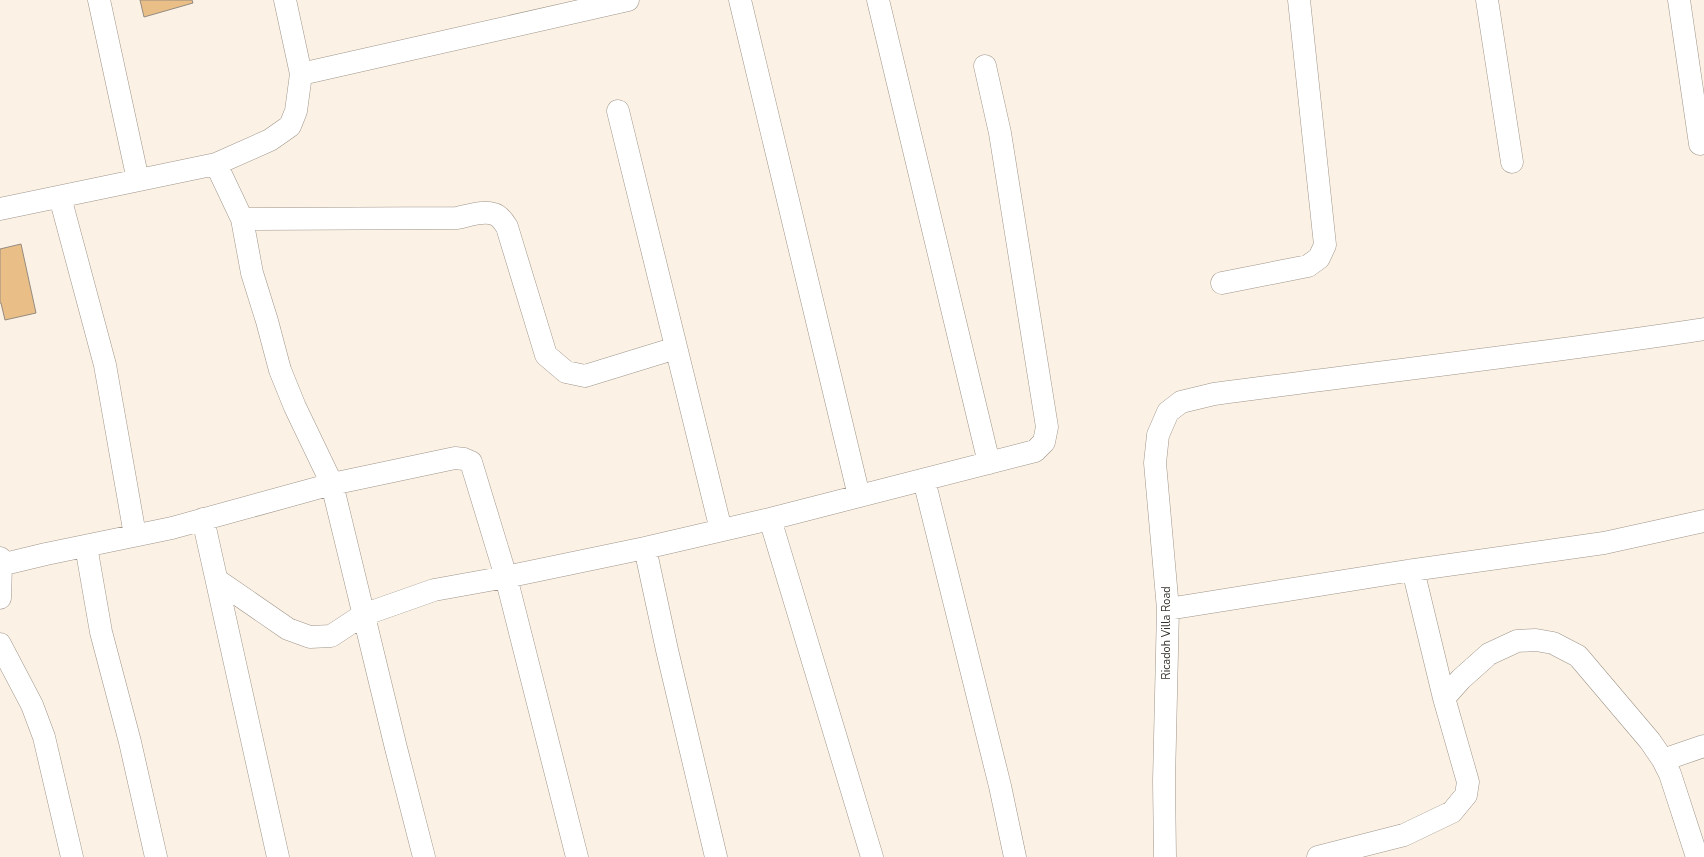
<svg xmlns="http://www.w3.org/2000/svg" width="1704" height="857" viewBox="0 0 1704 857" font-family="'Nunito Sans',sans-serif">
<rect width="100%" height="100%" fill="#fbf1e4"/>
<path fill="#eabe87" stroke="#948b7f" d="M140,0H192L193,3L144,17Z
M21,244L36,313L5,320L1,303H0V249Z"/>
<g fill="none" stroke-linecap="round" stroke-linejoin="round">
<defs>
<path id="minor" d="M99,0L138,180
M740,0L859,496
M878,0L989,463
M1487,0L1512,162
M1679,0L1700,144
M301,74L628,0
M618,111L721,530
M216,164L242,219L252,273L267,321L280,370L295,407L332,484L396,748L424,857
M60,197L105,365L135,535
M0,209L216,164L270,140L290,126L296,111L301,74L285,0
M242,219L457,218C467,216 483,210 494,214C500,216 504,222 507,227L546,355L566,372L585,376L676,348
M1222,283L1308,266L1319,258L1325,245L1299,0
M924,480L1000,786L1015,857
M203,519L278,857
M770,519L872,857
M86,546L101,632L130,742L156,857
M645,548L667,650L716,857
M0,558L1,565L0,598
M0,565L46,554L172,528L332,484L455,458L464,459L471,462L506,577L577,857
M217,580L288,629L310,637L331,636L363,615L434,590L506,577L645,548L770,519L1035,451L1044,442L1047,427L1000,133L985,66
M1168,609L1413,570L1604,543L1704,521
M0,644L32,705L44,737L72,857
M1444,698L1461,679L1489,654L1517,641L1536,640L1553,643L1578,656L1650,741L1663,760L1670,774L1697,857
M1663,760L1704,746
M1165,857L1164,781L1168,609L1155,463L1158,435L1168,412L1181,402L1214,394C1377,372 1541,354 1704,329
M1318,857L1404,835L1452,812L1466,795L1468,782L1444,698L1413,570"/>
</defs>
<use href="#minor" stroke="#9f958a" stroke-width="23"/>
<use href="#minor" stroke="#fff" stroke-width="22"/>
</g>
<g text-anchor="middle" stroke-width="3.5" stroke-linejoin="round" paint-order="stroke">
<g font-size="11" fill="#35312c" stroke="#fff">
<text transform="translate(1166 633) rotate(-90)" y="4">Ricadoh Villa Road</text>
</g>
</g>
</svg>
